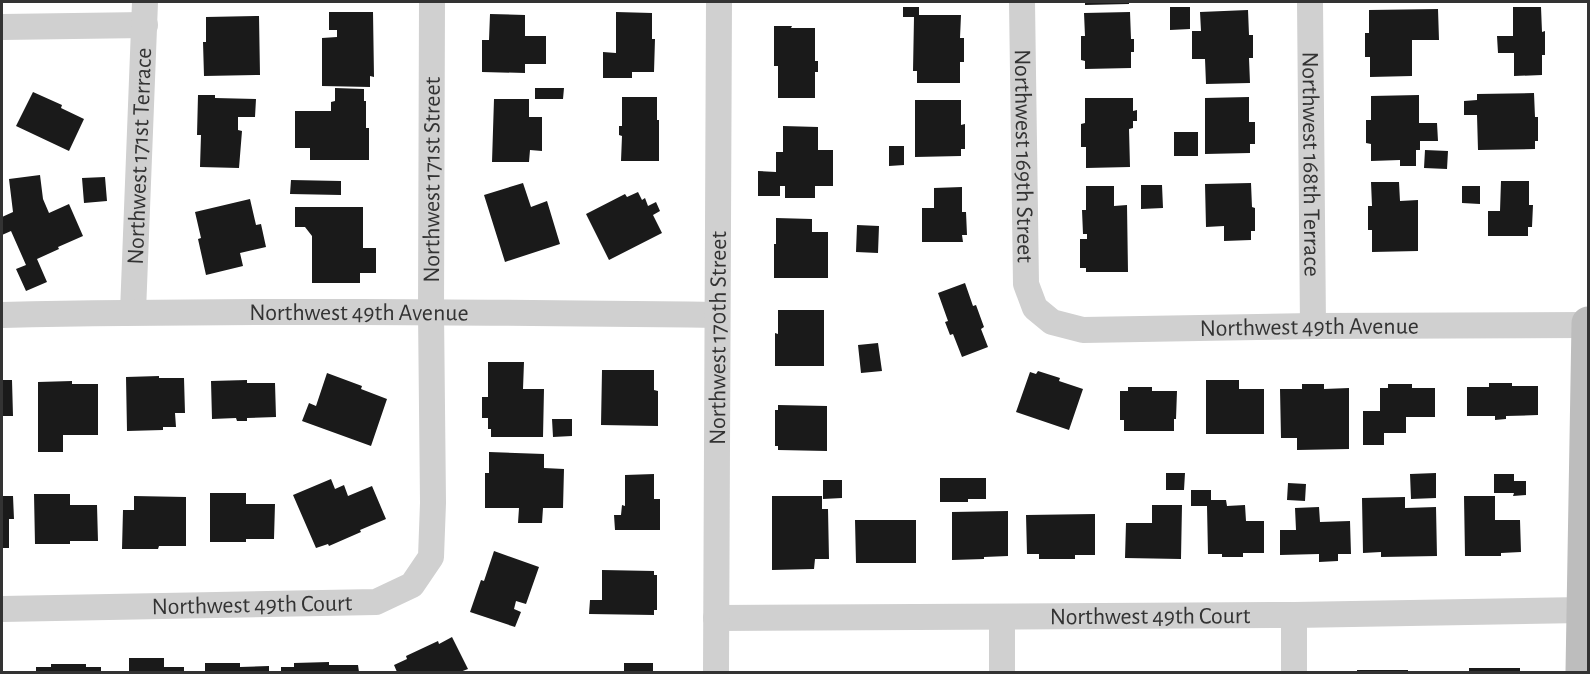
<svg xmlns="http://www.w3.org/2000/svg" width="1590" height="674" viewBox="0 0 1590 674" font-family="'Alegreya Sans',sans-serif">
<rect width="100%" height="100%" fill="#fff"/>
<path fill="#1a1a1a" d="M1085,2H1129V4L1085,5Z
M903,7H919V15H961L960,38H964V62H960V83H917V71H913L914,17H903Z
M1170,7H1190V29L1170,30Z
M1513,7H1541L1542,32L1545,31V55H1542V75L1514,76V53H1498L1497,36H1513Z
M1438,9L1439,40H1412V76L1370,77V57H1365V33H1369V10Z
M1248,10L1249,35H1253V58H1249L1250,83L1206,84L1205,59H1192V31H1201L1200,12Z
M329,12H373L374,77L370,76V87L322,86V38L337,37V30H329Z
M616,12L652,13V39H655L654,72H632V78H603V52L616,53Z
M1130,12L1131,39H1134V52H1131V68L1085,69V61L1081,60V36H1085L1084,13Z
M490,14L525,15V36H546V64H525V73L482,72V40H489Z
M259,16L260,75L204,76L203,42H206V17Z
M774,26H792L791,28H815V61H818V72H815V98H778V66H774Z
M335,88L364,89V101H366V128H369V160H310V148H295V111H331V102L335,101Z
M535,88H564L563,99H535Z
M33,92L62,105L61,108L84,119L69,151L16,126Z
M1534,93L1535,117H1538V141H1535V149L1478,150L1477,115H1464V101L1477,100V94Z
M198,95H215V98L256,99L255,117H238V130L242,131L239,168L200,167L201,135H197Z
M1419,95V123H1437L1438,141H1420V150H1416V166H1400V160L1371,161V144L1366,143V120H1371V96Z
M622,97H657V120H659V161H621L622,136L619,135V126H622Z
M1249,97V122H1255V144H1250V153L1205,154V98Z
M1085,98H1133V111L1137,110V121H1133V128L1129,129L1130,167L1086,168V147H1081V124L1085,123Z
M494,99H529V117H542V151L530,150L529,162H492Z
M915,100H961V125L965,124V149H961V156L915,157Z
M783,126L818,127V150H833V186H815V198H785V186H780V196H758V171L776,172V152H783Z
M1174,132H1198V156H1174Z
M889,146H904V165L889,166Z
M1425,150L1448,151L1447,169L1424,168Z
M40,175L43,199L49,213L69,204L83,236L58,247L59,249L37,259L47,282L26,291L16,269L26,265L11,231L2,235V217L13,212L9,179Z
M105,177L107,201L84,203L82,178Z
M291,180L341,181V195L290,194Z
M1501,181H1529V205H1533L1532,227H1528V236H1488V211H1500Z
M1371,182H1399L1400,201L1418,200V251L1372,252V230H1368V206H1372Z
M523,183L531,207L547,201L560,244L505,262L484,195Z
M1251,183L1252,207L1255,208V231H1251V240L1224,241V226L1206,227L1205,184Z
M1141,185H1162L1163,208L1141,209Z
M1086,186H1114V206L1127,205L1128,272H1086V268H1080V239H1087V234H1083L1082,210H1086Z
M1462,186H1480V204L1462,203Z
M962,187V212H966L967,235H962L963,242H922V208H934V188Z
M638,192L642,200L645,198L648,206L656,202L660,211L653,215L662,233L609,260L586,214L625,194L627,197Z
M250,199L256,225L261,224L266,247L240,253L243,266L206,275L198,239L201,238L195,212Z
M295,207H363V248H376V273H360V283H312V236L305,227H295Z
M776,218L812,219V232H828V278H774V244H776Z
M857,225L879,226L878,253L856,252Z
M965,283L973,306L976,305L984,327L981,329L988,347L962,357L953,334L950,335L945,322L948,321L938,293Z
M778,310H824V366H775V333L778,334Z
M878,343L882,371L861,373L858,345Z
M488,362H524L523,389H544L543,437H491V429H488V418H482V397H488Z
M602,370H654V390L658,391V426L601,425Z
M1038,371L1060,378L1059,381L1083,389L1069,430L1016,412L1030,372L1036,374Z
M327,373L362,386L361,389L387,399L371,446L302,421L309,403L316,406Z
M159,376V378H184L185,413H175L176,427H163V430L127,431L126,377Z
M2,380H12L13,416H2Z
M247,380V383H275L276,417L247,418V421H237L236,418L212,419L211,381Z
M1206,380H1239V389H1264V434H1206Z
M72,381V384H98V435H63V452H38V382Z
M1489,383H1512V386H1538V415L1506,416V419L1495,420V416H1467V387H1489Z
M1302,384H1324V389L1349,388V449L1297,450V438H1281L1280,389H1302Z
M1388,384H1412V388H1435V417H1406V433H1384V445H1363V411H1380V388H1388Z
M1128,387H1152V391H1177L1176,419H1174V431H1124V420H1120V391H1128Z
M778,405L827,406V451L778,450V446H775V410H778Z
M552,419H572V436L553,437Z
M489,452L544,454V468L564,469L563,508H543L542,523H518L519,508H485V473H489Z
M1166,473H1185L1184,490H1166Z
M1436,473V498L1411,499L1410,474Z
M654,474V499H660V530H615L614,515H621L622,505L625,506V475Z
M1494,474H1514V481H1526V495L1513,496L1514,493H1494Z
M940,478H986V499H968V502H940Z
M331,479L335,489L344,485L348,496L372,486L386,519L360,530L361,532L329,546L328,544L316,548L293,495Z
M823,480H842V498L823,499Z
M1288,483L1306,484L1305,501L1287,500Z
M1191,490H1211V500H1226L1227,506L1245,505L1246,521H1264V553H1243V557H1222V554H1208L1207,506H1191Z
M210,493H246V504H275L274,539H246V542H210Z
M34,494H70V505H97L98,541H70V544H35Z
M2,496H13L14,519H9V548H2Z
M134,496L186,497V546H159L158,549H122L123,510H134Z
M772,496H822V509H828L829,559H815L814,569L772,570Z
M1464,496H1495V520H1520L1521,552L1501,553V556H1465Z
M1405,497V508L1436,507L1437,556L1381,557V552L1363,553L1362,498Z
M1152,505H1182L1181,559L1125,558L1126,523H1152Z
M1319,507L1320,522L1350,521L1351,554H1338V561L1319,562V554L1280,555V530H1296L1295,508Z
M1008,511V556L984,557V559L952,560V512Z
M1095,514V555H1075V559H1039V554H1027L1026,515Z
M855,520H916V563H856Z
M494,551L539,567L526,604L516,601L514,609L521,612L515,627L470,612L481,580L484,581Z
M602,570L654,571V575H657V610H654V615L589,614L590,600H602Z
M452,637L468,669L460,672H397L394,665L407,659L406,656L438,641L439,644Z
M129,658H164V667H184V672H129Z
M329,662V665H358L359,672H281V667H294V663Z
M205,663H240V667L269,666V672H205Z
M624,663H653V672H624Z
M51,664H86V667H101V672H36V667H51Z
M1469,668H1520V672H1469Z
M1357,670H1408V672H1357Z"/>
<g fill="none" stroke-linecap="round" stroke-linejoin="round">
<g stroke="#d0d0d0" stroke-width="26">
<path id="s1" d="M1022,2L1026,284L1035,308L1052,322L1083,330L1313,326L1588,325"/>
<path id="s2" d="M1310,2L1313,326"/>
<path d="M2,27L145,25"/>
<path id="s3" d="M133,312L145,2"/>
<path id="s4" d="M2,315C240,310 479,312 717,315"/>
<path id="s5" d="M2,609L376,602L412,585L431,557L433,503L431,312L432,2"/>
<path id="s6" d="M716,618L1294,615L1582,610"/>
<path id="s7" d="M716,672L719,2"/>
<path d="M1002,672V617"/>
<path d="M1294,672V615"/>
</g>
<path stroke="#bdbdbd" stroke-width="33" d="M1582,672L1588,323"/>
</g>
<g text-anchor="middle" stroke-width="6" stroke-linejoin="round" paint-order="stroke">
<g font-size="24" fill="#333" stroke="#fff">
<text dy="8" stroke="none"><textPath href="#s1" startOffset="154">Northwest 169th Street</textPath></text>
<text dy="8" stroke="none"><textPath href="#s3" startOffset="156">Northwest 171st Terrace</textPath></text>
<text dy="8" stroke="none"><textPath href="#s2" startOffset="162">Northwest 168th Terrace</textPath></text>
<text dy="8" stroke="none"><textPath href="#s5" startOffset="825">Northwest 171st Street</textPath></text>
<text dy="8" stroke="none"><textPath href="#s4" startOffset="357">Northwest 49th Avenue</textPath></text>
<text dy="8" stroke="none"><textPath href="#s1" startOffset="588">Northwest 49th Avenue</textPath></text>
<text dy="8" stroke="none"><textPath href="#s7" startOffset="334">Northwest 170th Street</textPath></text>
<text dy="8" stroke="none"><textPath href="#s5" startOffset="250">Northwest 49th Court</textPath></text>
<text dy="8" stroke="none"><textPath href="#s6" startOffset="434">Northwest 49th Court</textPath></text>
</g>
</g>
<rect width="1590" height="674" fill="none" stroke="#333333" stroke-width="6"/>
</svg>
